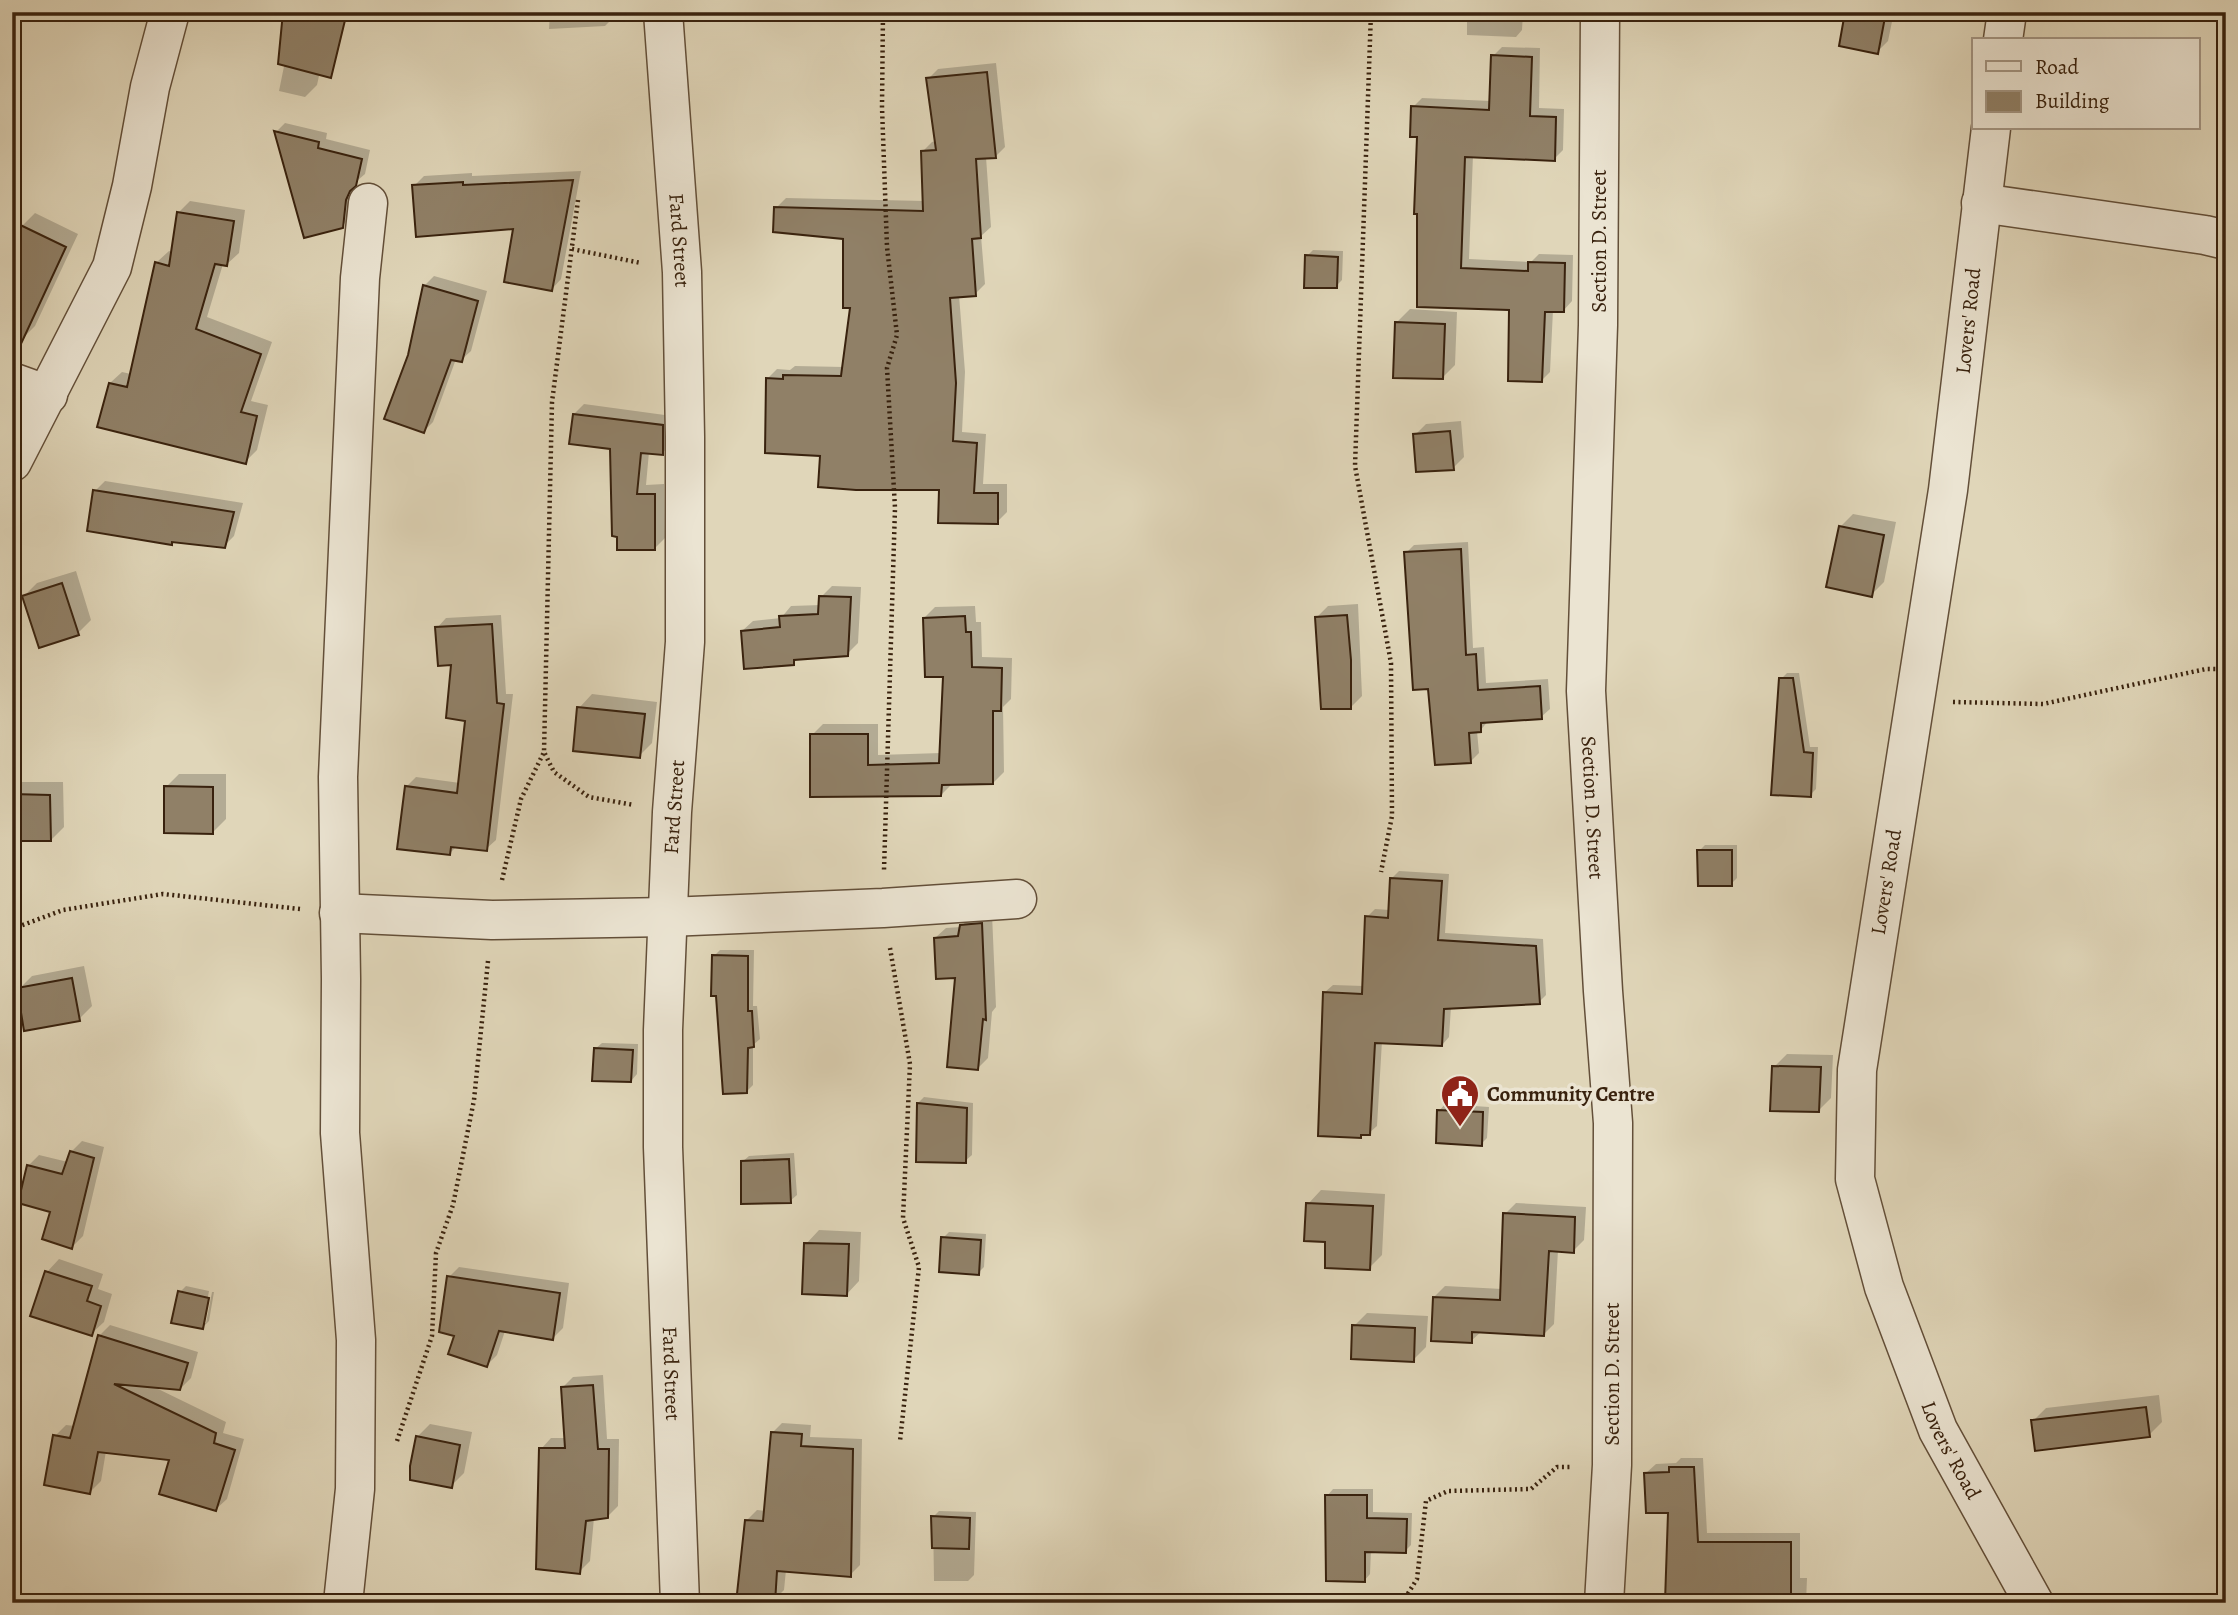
<svg xmlns="http://www.w3.org/2000/svg" width="2238" height="1615" viewBox="0 0 2238 1615" font-family="Alegreya,serif">
<rect width="100%" height="100%" fill="#e0d6b9"/>
<filter id="stains"><feTurbulence type="fractalNoise" baseFrequency=".00286" numOctaves="4"/><feColorMatrix values="0 0 0 0 .2 0 0 0 0 .09 0 0 0 0 .02 0 0 0 .5 -.17"/></filter>
<radialGradient id="worn" r=".72"><stop offset=".6" stop-color="#630" stop-opacity="0"/><stop offset="1" stop-color="#630" stop-opacity=".3"/></radialGradient>
<path fill="#0003" d="M295,12H333L317,85L305,97L279,91Z
M550,12H613V18L605,26L549,29Z
M1467,12H1523L1522,30L1516,37L1467,35Z
M1847,12H1894L1888,41L1877,52Z
M1502,47L1540,48L1539,108L1564,109L1563,150L1554,159L1473,155L1469,259L1531,262L1539,254L1573,255L1572,301L1563,311L1553,310L1550,372L1541,381L1511,309L1419,306V136L1413,107L1422,98L1491,101L1493,56Z
M996,63L1005,147L995,157H986L991,227L981,236L985,284L975,294L959,295L965,372L962,432L986,434L983,484H1007V512L997,522L941,488L822,455L767,379L777,369L790,370L795,366L844,367L852,307L845,237L776,208L786,198L925,201L922,152L932,142L936,141L928,79L938,69Z
M285,123L327,133L326,139L370,150L365,174L358,180L355,189L352,216L342,226L276,132Z
M581,171L561,279L552,289L516,227L414,186L424,176L472,173V176Z
M190,201L245,210L239,253L227,264H223L207,317L272,342L251,401L268,405L257,450L245,462L110,383L122,372L131,374L157,262L169,251L172,252L178,213Z
M35,213L78,234L35,326L22,339V226Z
M1313,250L1343,251L1342,280L1336,286L1307,256Z
M434,276L487,291L471,351L461,360L456,359L433,422L424,431L410,355L424,286Z
M1410,309L1457,312L1455,365L1442,378L1397,322Z
M584,404L672,416V444L662,453L649,452L646,485L664,484L665,538L655,548L611,448L574,414Z
M1461,421L1464,457L1453,468L1415,435L1426,424Z
M105,481L243,503L234,536L224,546L174,541L171,543L95,491Z
M1853,514L1896,522L1884,582L1871,595L1840,527Z
M1468,542L1473,648L1484,647L1486,683L1548,679L1550,709L1541,717L1488,721L1480,731H1477L1479,753L1471,761L1429,687L1406,553L1414,545Z
M76,571L91,620L78,633L40,645L24,596L37,583Z
M832,586L861,587L858,643L847,654L799,658L793,663L742,631L753,621L781,618L791,606L821,605V597Z
M1358,604L1362,696L1351,707L1317,617L1328,606Z
M975,606L976,622H981L982,657L1012,658L1011,699L1003,707L1004,772L993,783L952,784L941,795H812V735L823,724H878V755L941,753L945,675L924,618L935,607Z
M501,615L506,694H513L496,840L486,849L457,846L450,853L406,787L416,777L460,783L467,719L453,663L437,628L446,618Z
M1787,673H1799L1810,747H1818L1816,789L1810,795L1781,679Z
M592,694L657,702L652,743L639,756L579,708Z
M179,774H226V819L213,832L166,787Z
M17,782H63L64,827L51,840L12,839V786Z
M1705,845H1737V878L1731,884L1699,851Z
M1399,871L1449,874L1445,933L1543,939L1546,995L1539,1002L1451,1007L1449,1037L1442,1045L1382,1041L1377,1126L1369,1133H1363L1360,1136L1325,992L1333,985L1364,986L1367,917L1375,909L1390,910L1391,879Z
M992,914L996,1007L992,1012L988,1058L977,1069L957,976L935,938L946,928L961,927L972,915Z
M720,950H754L753,1006H757L760,1039L753,1045V1085L747,1091L714,956Z
M84,966L92,1006L79,1019L19,989L32,976Z
M602,1043L638,1044L637,1074L631,1081L595,1049Z
M1787,1054L1833,1055L1831,1098L1818,1111L1774,1067Z
M924,1097L973,1103L972,1155L965,1161L918,1103Z
M1445,1104L1489,1107L1487,1138L1481,1144L1439,1111Z
M82,1141L104,1147L83,1236L72,1247L28,1166L39,1155L68,1162L71,1152Z
M794,1153L797,1195L790,1201L742,1162L749,1156Z
M1321,1190L1385,1194L1382,1255L1369,1268L1327,1240L1308,1204Z
M1516,1203L1586,1207L1584,1240L1573,1251L1558,1250L1554,1324L1544,1334L1482,1331L1471,1341L1434,1297L1445,1286L1502,1289L1505,1214Z
M819,1230L861,1232L859,1281L846,1295L806,1244Z
M949,1232L986,1234L984,1267L978,1273L943,1238Z
M59,1259L103,1274L98,1289L112,1294L104,1322L91,1334L33,1315L47,1272Z
M459,1267L569,1283L563,1328L553,1338L505,1331L497,1355L487,1365L456,1335L449,1277Z
M186,1286L209,1291L203,1323H206L212,1292H214L209,1321L203,1327L180,1292Z
M1367,1313L1428,1316L1426,1347L1413,1360L1354,1326Z
M110,1325L198,1352L191,1378L180,1389L152,1386L226,1422L223,1433L244,1439L227,1499L216,1509L171,1458L106,1451L101,1481L90,1492L55,1436L66,1425L75,1426L99,1336Z
M603,1375L607,1439H619L618,1506L608,1516L594,1518L590,1561L579,1572L541,1449L551,1438H566L562,1388L573,1377Z
M2159,1395L2162,1422L2149,1435L2033,1421L2046,1408Z
M782,1423L811,1425L810,1437L862,1439L860,1565L850,1575L786,1570L784,1590L774,1600L747,1520L757,1510L766,1511L772,1433Z
M430,1424L472,1432L464,1473L451,1486L417,1437Z
M1681,1458H1703L1707,1533H1800V1578H1807L1806,1603H1667L1670,1511L1646,1473L1656,1464L1676,1463Z
M1333,1489H1373V1512L1412,1513L1411,1545L1405,1551L1371,1550L1370,1574L1364,1581L1327,1496Z
M939,1511L976,1512L974,1575L968,1581H934L933,1517Z
M273,1594L305,1600L304,1603H267Z"/>
<path fill="#908067" stroke="#39220e" stroke-width="2" d="M283,12H347L331,78L278,64Z
M1845,12H1886L1878,54L1839,46Z
M1491,55L1532,57L1530,116L1556,117L1555,161L1465,157L1461,268L1528,271V262L1565,263L1564,312H1545L1542,382L1508,381L1509,310L1417,307V214H1414L1417,137H1410L1411,106L1489,110Z
M987,72L996,158L976,159L981,238L972,239L976,296L950,298L956,383L953,441L977,443L974,493H998V524L938,523L939,490H856L818,487L820,456L765,453L766,378L783,379V375L841,376L850,308H843V239L773,232L774,207L923,211L921,151L936,150L926,78Z
M274,131L319,142L318,148L362,159L356,186L350,191L346,200L343,228L304,238Z
M573,180L552,291L504,282L513,229L416,237L412,185L463,182V185Z
M177,212L234,221L227,266L215,264L196,329L261,354L241,412L257,416L246,464L97,427L109,383L127,387L155,262L169,266Z
M12,221L66,247L13,361H12Z
M1305,255L1338,257L1337,288H1304Z
M423,285L478,301L462,362L451,360L424,433L384,419L408,355Z
M1395,322L1445,324L1443,379L1393,378Z
M573,414L663,425V455L641,453L637,494H655V550H617V537L612,536L610,449L569,444Z
M1450,431L1454,470L1416,472L1413,434Z
M93,490L234,512L225,548L172,542V545L87,531Z
M1839,526L1884,535L1872,597L1826,587Z
M1461,549L1466,655L1476,654L1478,690L1540,686L1542,719L1481,723V732L1469,733L1471,763L1435,765L1428,689L1413,690L1404,552Z
M62,583L79,635L39,648L22,596Z
M819,596L851,597L848,656L794,660V665L744,669L741,631L780,627L779,616L818,614Z
M1347,615L1351,660V709H1321L1315,617Z
M965,616L966,632H971L972,667L1002,668L1001,711H993V784L942,785L941,796L810,797V734H868V765L939,763L943,677H925L923,618Z
M492,624L497,703L504,704L487,851L451,847L450,855L397,849L405,786L457,793L465,721L446,718L451,665L438,666L435,627Z
M1779,678H1793L1804,752L1813,753L1811,797L1771,795Z
M577,707L645,714L640,758L573,751Z
M164,786L213,787V834L164,833Z
M12,794L50,795L51,841H12Z
M1697,850H1732V886H1698Z
M1390,878L1442,881L1438,940L1536,946L1540,1004L1444,1009L1442,1046L1375,1043L1370,1135H1361V1138L1318,1136L1323,992L1362,994L1365,916L1388,918Z
M982,923L986,1020L983,1019L978,1070L947,1067L955,978L936,979L934,938L958,936L960,925Z
M712,955L748,956V1011H752L754,1047L748,1048L747,1093L723,1094L716,996H711Z
M72,978L80,1021L24,1031L17,988Z
M594,1048L633,1050L631,1082L592,1081Z
M1772,1066L1821,1067L1819,1112L1770,1111Z
M917,1103L967,1108L966,1163L916,1162Z
M1437,1110L1483,1112L1482,1146L1436,1143Z
M70,1151L94,1158L72,1249L42,1239L50,1212L18,1203L27,1165L62,1174Z
M789,1159L791,1203L741,1204V1161Z
M1306,1203L1373,1206L1370,1270L1325,1268V1242L1304,1241Z
M1503,1213L1575,1217L1574,1253L1549,1251L1544,1336L1472,1332V1343L1431,1341L1433,1297L1500,1300Z
M941,1237L981,1240L979,1275L939,1272Z
M804,1243L849,1244L847,1296L802,1294Z
M45,1271L92,1286L87,1301L101,1306L92,1336L30,1316Z
M447,1276L560,1293L553,1340L499,1331L487,1367L448,1354L454,1336L439,1332Z
M178,1291L209,1298L203,1329L171,1323Z
M1352,1325L1415,1328L1414,1362L1351,1359Z
M98,1335L188,1363L180,1390L114,1384L216,1433L214,1443L235,1450L216,1511L159,1494L169,1460L98,1452L90,1494L44,1485L53,1435L70,1438Z
M593,1385L598,1449H609L608,1518L586,1521L580,1574L536,1569L539,1448H565L561,1387Z
M2146,1407L2150,1437L2035,1451L2031,1420Z
M771,1432L802,1434L801,1446L853,1449L851,1577L777,1571L775,1603H736L745,1520L763,1521Z
M416,1436L460,1445L452,1488L410,1480V1466Z
M1669,1467H1694L1698,1542H1791V1603L1665,1602L1668,1513H1646L1644,1473L1669,1472Z
M1325,1495H1367V1518L1407,1519L1406,1553L1365,1552V1582L1326,1581Z
M931,1516L970,1518L969,1549L932,1548Z"/>
<g fill="none" stroke-linecap="round" stroke-linejoin="round">
<defs>
<g id="street">
<path id="s1" d="M663,12L682,272L685,437V642L672,812L663,1030V1147L680,1603"/>
<path id="s2" d="M1600,12L1598,325L1586,691L1603,991L1613,1123L1612,1465L1604,1603"/>
<path d="M2003,40L2007,12"/>
<path id="s3" d="M1991,128L1948,490L1857,1070L1855,1179L1884,1287L1938,1430L2034,1603"/>
<path d="M1981,203L2205,235L2226,240"/>
<path d="M12,382L48,395"/>
<path d="M12,462L112,267L132,186L150,87L170,12"/>
<path d="M339,913L492,920L668,917L883,908L1017,899"/>
<path d="M343,1603L355,1489L356,1340L340,1133L341,979L338,777L360,278L368,203"/>
</g>
</defs>
<use href="#street" stroke="#634f39" stroke-width="41"/>
<path stroke="#39220e" stroke-width="4.5" stroke-dasharray="2 3.5" stroke-linecap="butt" d="M883,12L882,107L887,247L897,335L887,368L895,508L884,870
M1371,12L1355,466L1391,663L1392,816L1381,872
M578,200L552,402L544,752L554,772L589,797L634,805
M572,249L641,263
M1953,702L2043,704L2206,669H2226
M502,880L521,799L544,752
M12,929L63,910L163,894L300,909
M890,948L910,1064L903,1218L919,1267L900,1441
M397,1441L432,1336L436,1253L453,1205L474,1100L488,961
M1402,1603L1417,1579L1426,1501L1448,1491L1531,1489L1557,1467H1572"/>
<use href="#street" stroke="#ebe4d2" stroke-width="38"/>
</g>
<defs>
<symbol id="civic-pin" viewBox="-11 -11 22 30"><path d="M0 17L-7.5 6A9.5 9.5 0 1 1 7.5 6Z" fill="#8f2418" stroke="#ebe4d2"/><path d="M-.6-6.5H3V-4.5H.6V-3L4-1V1h2V6H-6V1h2V-1L-.6-3ZM-1.2 2.5V6h2.4V2.5Z" fill="#fff"/></symbol>
</defs>
<g fill-rule="evenodd">
<use href="#civic-pin" x="1438" y="1072" width="44" height="60"/>
</g>
<g text-anchor="middle" stroke-width="7" stroke-linejoin="round" paint-order="stroke">
<g font-size="21" fill="#39220e" stroke="#ebe4d2">
<text dy="7" stroke="none"><textPath href="#s1" startOffset="229">Fard Street</textPath></text>
<text transform="translate(1599 241) rotate(-90)" y="7">Section D. Street</text>
<text transform="translate(1968 321) rotate(-84)" y="7">Lovers' Road</text>
<text transform="translate(674 807) rotate(-86)" y="7">Fard Street</text>
<text dy="7" stroke="none"><textPath href="#s2" startOffset="796">Section D. Street</textPath></text>
<text transform="translate(1886 882) rotate(-81)" y="7">Lovers' Road</text>
<text dy="7" stroke="none"><textPath href="#s1" startOffset="1363">Fard Street</textPath></text>
<text transform="translate(1612 1374) rotate(-90)" y="7">Section D. Street</text>
<text dy="7" stroke="none"><textPath href="#s3" startOffset="1349">Lovers' Road</textPath></text>
</g>
<g font-size="21" font-weight="bold" fill="#39220e" stroke="#ebe4d2" text-anchor="start">
<text x="1487" y="1101">Community Centre</text>
</g>
</g>
<rect width="2238" height="1615" fill="none" stroke="#e0d6b9" stroke-width="42"/>
<rect x="14" y="14" width="2210" height="1587" fill="none" stroke="#39220e" stroke-width="3.5"/>
<rect x="21" y="21" width="2196" height="1573" fill="none" stroke="#39220e" stroke-width="2"/>
<rect x="1972" y="38" width="228" height="91" fill="#ebe4d2" stroke="#a49684" stroke-width="2"/>
<rect x="1986" y="61" width="35" height="10" fill="#ebe4d2" stroke="#a49684" stroke-width="2"/>
<text x="2035" y="74" font-size="21" fill="#39220e">Road</text>
<rect x="1986" y="91" width="35" height="21" fill="#908067" stroke="#a49684" stroke-width="2"/>
<text x="2035" y="108" font-size="21" fill="#39220e">Building</text>
<rect width="100%" height="100%" filter="url(#stains)"/>
<rect width="100%" height="100%" fill="url(#worn)"/>
</svg>
